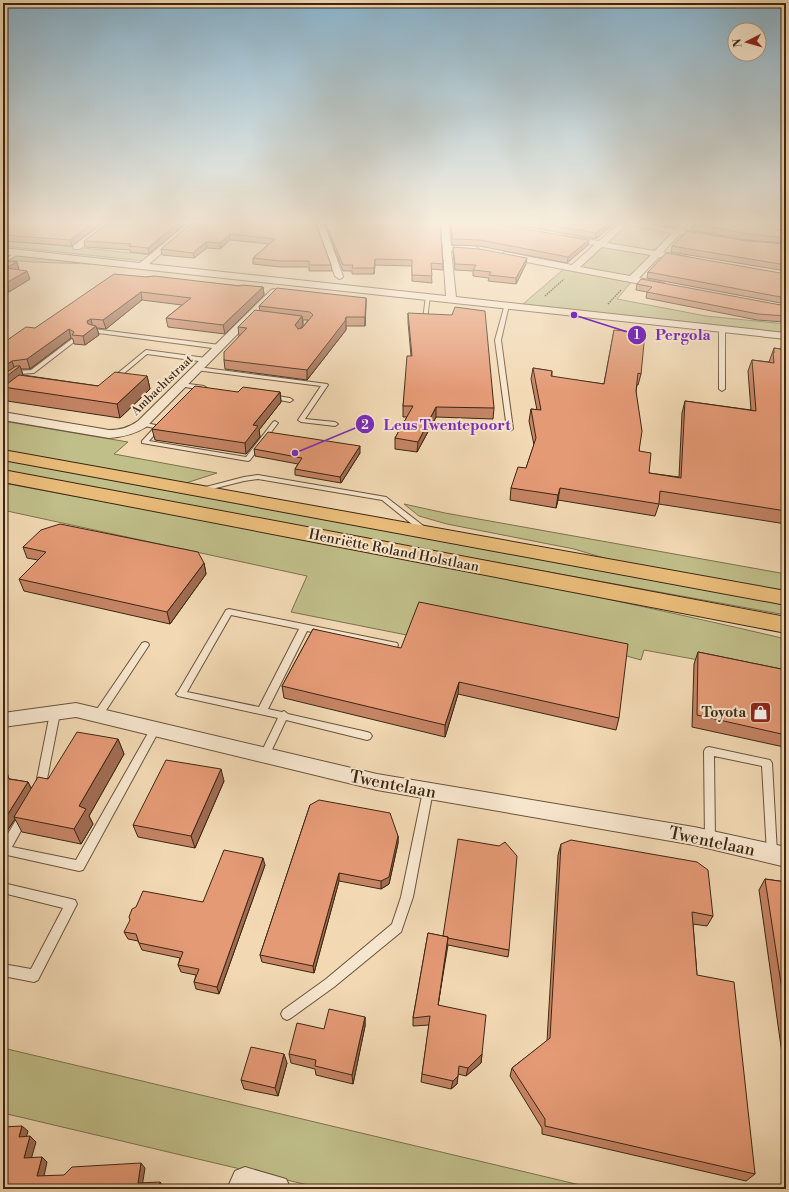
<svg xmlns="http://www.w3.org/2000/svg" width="789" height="1192" viewBox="0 0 789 1192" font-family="'Libre Bodoni',serif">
<rect width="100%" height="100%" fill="#f2d9b4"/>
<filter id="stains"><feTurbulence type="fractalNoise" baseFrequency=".005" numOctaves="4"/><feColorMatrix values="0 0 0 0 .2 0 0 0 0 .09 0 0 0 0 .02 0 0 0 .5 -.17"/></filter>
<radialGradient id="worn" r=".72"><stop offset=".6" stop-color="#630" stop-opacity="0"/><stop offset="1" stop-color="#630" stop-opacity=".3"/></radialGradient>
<path fill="#c0be89" stroke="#7e724e" d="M629,225L669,231L672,233L657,249L649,251L610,243L608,241L625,226Z
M3,240L152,255L144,261L3,246Z
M603,247L648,254L649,257L633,275L626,276L588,269L582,264Z
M16,255L90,264L33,262L8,260Z
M565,268L632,281L617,299L706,316L786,324V333L523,304Z
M3,421L128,442L114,454L217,473L186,483L3,450Z
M3,460L786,605V615L223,513L3,470Z
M3,483C265,531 527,578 786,639V676L644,650L641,660L623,655L482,650L291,612L307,576L7,511L3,522Z
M404,504L445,513L786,574V592L621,563L574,549L447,524L419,516Z
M3,1048L597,1189H325L3,1113Z"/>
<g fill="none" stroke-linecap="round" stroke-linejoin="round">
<defs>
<path id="service" d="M17,252L20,253L3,263V260Z
M428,295L430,296L427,319L425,320L423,319L426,296Z
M505,304L509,305L501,340L513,429L510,431L507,429L495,340Z
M722,327L725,329V389L722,391L719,389V329Z
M93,329L220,345L223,347L220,349L91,332L90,331Z
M72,339L75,341L74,342L34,373L19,374L3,385V380L16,371L31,370Z
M146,350L206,358L209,360L206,362L147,354L122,375H118V373Z
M198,367L327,384L328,385L305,419L335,422L338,424L335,426L301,422L298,420L321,386L196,370V368Z
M181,383L204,386L207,388L204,390L179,386L178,385Z
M271,395L290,398L293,400L290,402L269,398L268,397Z
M275,421L278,423L250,460L248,461L142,443V441L154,428L140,425L139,424L142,422L160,426L161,427L149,441L246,457L273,422Z
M258,475L386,497L430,531L426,533H423L382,500L258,479L244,481L200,492L197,490L198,489L244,477Z
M229,609L397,643L398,645L397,647L394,648L307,631L268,709L282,712L284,711L288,714L367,732L370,733L372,736L370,739L367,740L286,720L268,758L265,759L262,758L260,755L278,718L178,696L176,694L178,692L226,610ZM231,615L299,629L259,707L187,692Z
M145,642L148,643L149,645L101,718L98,719L95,718L93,715L95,712L142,643Z
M55,709L58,710L60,713L45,789L44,792L40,793L36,792L35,789L50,713L52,710Z
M155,725L158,726L160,729L83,870L79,871L7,855L3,857V842L19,815L23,813L27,815L28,818L12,847L76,860L152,726Z
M709,747L770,760L772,763L777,853L776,856L772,858L768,856L767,853L762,766L714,756L715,840L714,843L710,845L706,843L705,840L704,751L706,748Z
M428,787L432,788L433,791L413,897L401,932L334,987L291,1018L287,1020L283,1018L281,1014L283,1010L326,979L392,924L401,897L423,791L424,788Z
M3,883L71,899L75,900L77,904L38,980L34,982L3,976V964L31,969L63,908L3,893Z"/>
<path id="minor" d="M104,224H113L80,249H74L73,247L74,245Z
M187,224H196L149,264L446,296L441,224H449L451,246H475L479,249L475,252L451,251L456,297L786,333V339L3,254V248L140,263Z
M316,224H324L343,276L342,278L339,279L335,276Z
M618,224H627L607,243L655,251L672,233L635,226L631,224H650L676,229L681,224H687L684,230L707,234L711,236L707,238L680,234L663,252L688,257L689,259L688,261L659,257L639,278L664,283L666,285L664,287L661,288L505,258L501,255L505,252L572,265L594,245L564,240V236L599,241ZM602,247L651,255L630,276L580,267Z
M274,289L277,290L279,292L277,294L146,427C135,434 123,437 109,438L3,420V412L109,430C120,430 128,428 138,421L271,290Z
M76,703L377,774L694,827L786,847V867L694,845L377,790L76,717L3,727V713Z
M245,1167L286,1179L291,1189H227L235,1171Z"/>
<path id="primary" d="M3,450L786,591V605L3,460Z
M3,470L786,617V633L3,482Z"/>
</defs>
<use href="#service" stroke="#6a543a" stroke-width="2"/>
<use href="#minor" stroke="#6a543a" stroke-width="2"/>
<use href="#primary" stroke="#3c2712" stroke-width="2"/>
<path stroke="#3c2712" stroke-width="1.5" stroke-dasharray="1.5 1" stroke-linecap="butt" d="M545,296L564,279
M608,304L621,290"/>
<use href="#service" fill="#f7e6ce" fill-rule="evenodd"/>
<use href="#minor" fill="#f7e6ce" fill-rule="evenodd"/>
<use href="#primary" fill="#e9bc7a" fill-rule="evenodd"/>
</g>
<path fill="#c58465" stroke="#3c2712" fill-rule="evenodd" d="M14,224H101L72,246L3,241V232H5Z
M107,224H185L149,254L130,252V250L85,247L84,241Z
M191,224H316L331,265L332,271H309V267H280L253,264V258L269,244L230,240L220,249L207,248L194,258L162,255L161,249Z
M325,224H440L443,264V270L431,269L432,283L412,281V266L375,265L374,274H352V271H343Z
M450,224H497L588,245L567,263L479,246L452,245Z
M510,224H613L596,239Z
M693,224L776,230H786V243L746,240L691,230Z
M747,241L786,244V271L671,252L672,246Z
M453,247L526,264L516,284L488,281L489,278L473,276V271L455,270L453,253Z
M3,261L17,262L19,270L30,279L9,292L3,291Z
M648,272L786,274V304L647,278Z
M147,277L240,286L263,287L264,295L225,334L168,327L166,318L182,305L142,300L106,329L97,328L99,335L85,345L74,344L73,339L71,338L30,369H21L23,375L98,386L147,376L150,389L120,418L7,401L4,390H3V343Z
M637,284L786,306V321L785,322L757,320L646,298L647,292L636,290Z
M366,298L365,326H346V330L307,380L225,369L224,360L239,336L238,327L260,311L259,306ZM303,320H308L302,328L300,329L303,325Z
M408,313L494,408L493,419L436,417L417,452L395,449V438L407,417H403V406L411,356L408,322Z
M614,330L641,374L638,385H637L636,391L639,451L649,473L679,477L682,413L685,401L751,410L748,371L752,360L769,362L774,348L786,350V524L659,504L655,516L558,500L556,508L510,500L511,488L526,468L534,445L529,421L531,409L537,410L531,379L533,368L552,371V377L604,384Z
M238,392H280L281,402L259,430L260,437L246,454L155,440L152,429Z
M254,449L360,453L341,483L295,475V469L298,464L255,456Z
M23,547L204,563L206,574L170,624L24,591L19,579L38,560L27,558Z
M313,629L619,718L616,730L458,694L445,737L284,698L282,686Z
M698,652L786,670V772L784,747L692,727L694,664Z
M118,739L124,754L89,816L93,824L81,844L22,832L15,819L3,837V774L10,779L28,782L31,788Z
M224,781L195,848L138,837L133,825Z
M310,805L398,836V843L389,884L381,889L339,881L314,973L262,962L260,955Z
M561,844L713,916L707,926L693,924L697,975L755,1174L746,1181L542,1134V1128L510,1076L512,1068L547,1041L558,855Z
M265,865L219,994L196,989L194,982L196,975L181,972L178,965L180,958L142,950L138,941L128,939L124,932L203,902Z
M765,879L786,882V1082L759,890Z
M428,933L509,950L508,957L448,945L438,1005L482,1054L481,1063L466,1076L458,1074L457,1084L451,1089L421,1082L422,1074L429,1025L413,1026V1018Z
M365,1017V1026L353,1084L316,1075L315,1069L291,1063L289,1054L324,1029Z
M287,1063L278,1096L244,1089L241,1080Z"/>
<path fill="#a06c53" stroke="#3c2712" d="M3,224H8L3,229Z
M92,224H101L72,246L70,240Z
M177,224H185L149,254L148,248Z
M607,224H613L596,239V233Z
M230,234V240L220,249V243Z
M589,240L588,245L567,263L568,257Z
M206,242L207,248L194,258L193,253Z
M527,258L526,264L516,284V278Z
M375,259V265L374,274V268Z
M17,262L19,270L6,268Z
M27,271L30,279L9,292L6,283Z
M263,287L264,295L225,334L223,325Z
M141,292L142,300L106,329L103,320Z
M366,298V307L365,326V317Z
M302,316L303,325L296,334L295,325Z
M346,317V330L307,380V370Z
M91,319L93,328L89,330L87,321Z
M96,326L99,335L85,345L83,336Z
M69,329L71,338L30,369L27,359Z
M12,361L15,370L20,366L23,375L3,387V367Z
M147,376L150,389L120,418L117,404Z
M280,392L281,402L259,430L260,437L246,454L245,443L253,425Z
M436,407V417L417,452L418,442Z
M360,446V453L341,483L340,477Z
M560,488L558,500L556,508L558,495Z
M204,563L206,574L170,624L167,612Z
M459,682L458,694L445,737V725Z
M118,739L124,754L89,816L93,824L81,844L74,829L79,806Z
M221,769L224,781L195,848L191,836Z
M28,782L32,790L14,817L15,819L3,837V822Z
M398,836V843L389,884L381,889V881Z
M263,858L265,865L219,994L217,987Z
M339,873V881L314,973L313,966Z
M448,937L447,946L437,1013L438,1005Z
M365,1017V1026L353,1084L352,1075Z
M284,1054L287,1063L278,1096L275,1088Z
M482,1054L481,1063L466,1076L468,1068Z
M458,1076L457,1084L451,1089L453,1081Z
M22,1126L28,1131L25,1142L19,1137Z
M30,1136L36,1142L30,1163L24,1158Z
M42,1157L47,1162L43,1181L37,1176Z
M141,1163L145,1168L142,1187L138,1183Z
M160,1182L163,1186V1189H159Z"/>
<path fill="#e59a76" stroke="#3c2712" d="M14,224H92L70,240L3,235V232H5Z
M107,224H177L148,248L129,246L131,244L84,241Z
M191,224H316L331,265H309V261H279L253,258L275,239L230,234L220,243L206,242L193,253L161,249Z
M326,224H440L443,264L431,263L432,276L412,275V260L375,259L374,268H352L353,265H343Z
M451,224H497L589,240L568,257L480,240L453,239Z
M543,224H607L596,233Z
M693,224H775L776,230H786V238L748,234Z
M687,231L747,241L786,244V265L672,246Z
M453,247L479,249L527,258L516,278L489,275L491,272L473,270L476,265L455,264Z
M666,253L786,274V298L648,272Z
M3,261L17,262L6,268L27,271L6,283H3Z
M114,274L147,277L154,276L240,286L242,285L263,287L223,325L166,318L191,298L141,292L103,320L91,319L87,321L88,324L96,326L83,336L72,335L74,332L69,329L27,359L12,361L3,367V343L26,327L35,328Z
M641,279L786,306V316L758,314L647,292L652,287L637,284Z
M277,288L366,298L365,317H346L345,321L307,370L224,360V352L247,328L238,327L255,310L302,316L295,325L298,329L302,328L313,315L310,312L259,306Z
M455,307L485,311L494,408L436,407L418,442L395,438L413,406H403L407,356H412L408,313L452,315Z
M614,330L645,333L641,374L638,373L636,391L642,431L639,451L651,453L649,473L681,478L685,401L756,411L752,360L774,363L773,353H774V348L786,350V511L660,491L659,504L560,488L558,495L511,488L518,467L526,468L536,438L531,409L541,410L533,368L552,371L551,376L604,384Z
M16,366H20L3,379V375Z
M115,372L147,376L117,404L3,387L19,375L98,386Z
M195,386L238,392L243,387L280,392L253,425L258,426L245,443L152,429Z
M268,432L360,446L340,477L295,469L302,458L254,449Z
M60,524L198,552L204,563L167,612L19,579L46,552L23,547L41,530Z
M419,602L628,644L619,718L459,682L445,725L282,686L313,629L401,648Z
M698,652L786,670V735L697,715Z
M77,732L118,739L79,806L86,809L74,829L14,817L38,777L48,779Z
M166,760L221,769L191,836L133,825Z
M7,772L9,779L28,782L3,822V774Z
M319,800L390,813L398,836L389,877L381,881L339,873L313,966L260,955L310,805Z
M458,839L499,846L505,842L517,856L509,950L448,938V937L443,936Z
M571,840L697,862L708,870L713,916L692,912L697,975L734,982L755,1174L545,1126V1119L512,1068L550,1038L561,844Z
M224,850L263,858L217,987L194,982L199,969L178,965L183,952L139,943L136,934L124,932L130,920L129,917L132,909L136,907L143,891L203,902Z
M765,879L786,882V1016Z
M428,933L448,937L438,1005L486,1015L482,1054L468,1068L459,1066L458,1076L453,1081L422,1074L430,1016L413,1018Z
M329,1009L365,1017L352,1075L315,1066L316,1060L289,1054L297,1023L324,1029Z
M251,1047L284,1054L275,1088L241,1080Z
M22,1126L19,1137L30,1136L24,1158L42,1157L37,1176L64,1175L72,1167L141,1163L138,1183L160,1182L159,1189H3V1127Z"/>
<linearGradient id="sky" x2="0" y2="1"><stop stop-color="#89b6d0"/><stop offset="0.57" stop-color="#f9eedd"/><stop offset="1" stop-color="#f9eedd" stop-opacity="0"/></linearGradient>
<rect width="789" height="391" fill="url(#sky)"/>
<defs>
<symbol id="shop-square" viewBox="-11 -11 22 22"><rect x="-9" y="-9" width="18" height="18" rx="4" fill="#8f2418" stroke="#f7e6ce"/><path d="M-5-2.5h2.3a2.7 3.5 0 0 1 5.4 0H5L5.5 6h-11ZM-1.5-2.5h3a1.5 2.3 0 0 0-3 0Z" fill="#fff"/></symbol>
</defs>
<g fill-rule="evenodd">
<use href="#shop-square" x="748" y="700" width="25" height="25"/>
</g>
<g text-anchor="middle" stroke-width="4" stroke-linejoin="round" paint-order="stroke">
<g font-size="12" fill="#3c2712" stroke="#f7e6ce">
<text transform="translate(162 385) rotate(-44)" y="4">Ambachtstraat</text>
</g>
<g font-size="14" fill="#3c2712" stroke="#f7e6ce">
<text transform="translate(394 550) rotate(11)" y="5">Henriëtte Roland Holstlaan</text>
</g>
<g font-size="14" font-weight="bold" fill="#3c2712" stroke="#f7e6ce" text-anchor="end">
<text x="746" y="717">Toyota</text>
</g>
<g font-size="17" fill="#3c2712" stroke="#f7e6ce">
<text transform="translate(393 784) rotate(11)" y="6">Twentelaan</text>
<text transform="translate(712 841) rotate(12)" y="6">Twentelaan</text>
</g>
</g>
<path fill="none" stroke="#7b2cbf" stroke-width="1.5" d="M574 315L637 335M295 453L365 424"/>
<g fill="#7b2cbf" stroke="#f7e6ce" stroke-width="1.5">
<circle cx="574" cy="315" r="4"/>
<circle cx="295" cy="453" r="4"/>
<circle cx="637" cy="335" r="10"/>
<circle cx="365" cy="424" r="10"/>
</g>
<g font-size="12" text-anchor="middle" font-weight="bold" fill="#fff">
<text x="637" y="339">1</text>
<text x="365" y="429">2</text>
</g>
<g font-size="15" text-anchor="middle" font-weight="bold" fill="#7b2cbf" stroke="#f7e6ce" stroke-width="4" stroke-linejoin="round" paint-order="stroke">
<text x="683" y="340">Pergola</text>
<text x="447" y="430">Leus Twentepoort</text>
</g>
<rect width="789" height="1192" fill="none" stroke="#f2d9b4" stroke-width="16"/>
<rect x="4" y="4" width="781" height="1184" fill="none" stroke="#3c2712" stroke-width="2"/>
<rect x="8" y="8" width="773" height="1176" fill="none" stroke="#3c2712"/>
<g transform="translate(747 42) rotate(264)"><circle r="19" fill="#f7e6ce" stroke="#ac9a83"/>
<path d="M0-3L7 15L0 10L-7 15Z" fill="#8f2418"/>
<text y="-6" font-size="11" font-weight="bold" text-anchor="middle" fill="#3c2712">N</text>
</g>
<rect width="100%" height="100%" filter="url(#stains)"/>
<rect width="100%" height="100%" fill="url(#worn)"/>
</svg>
